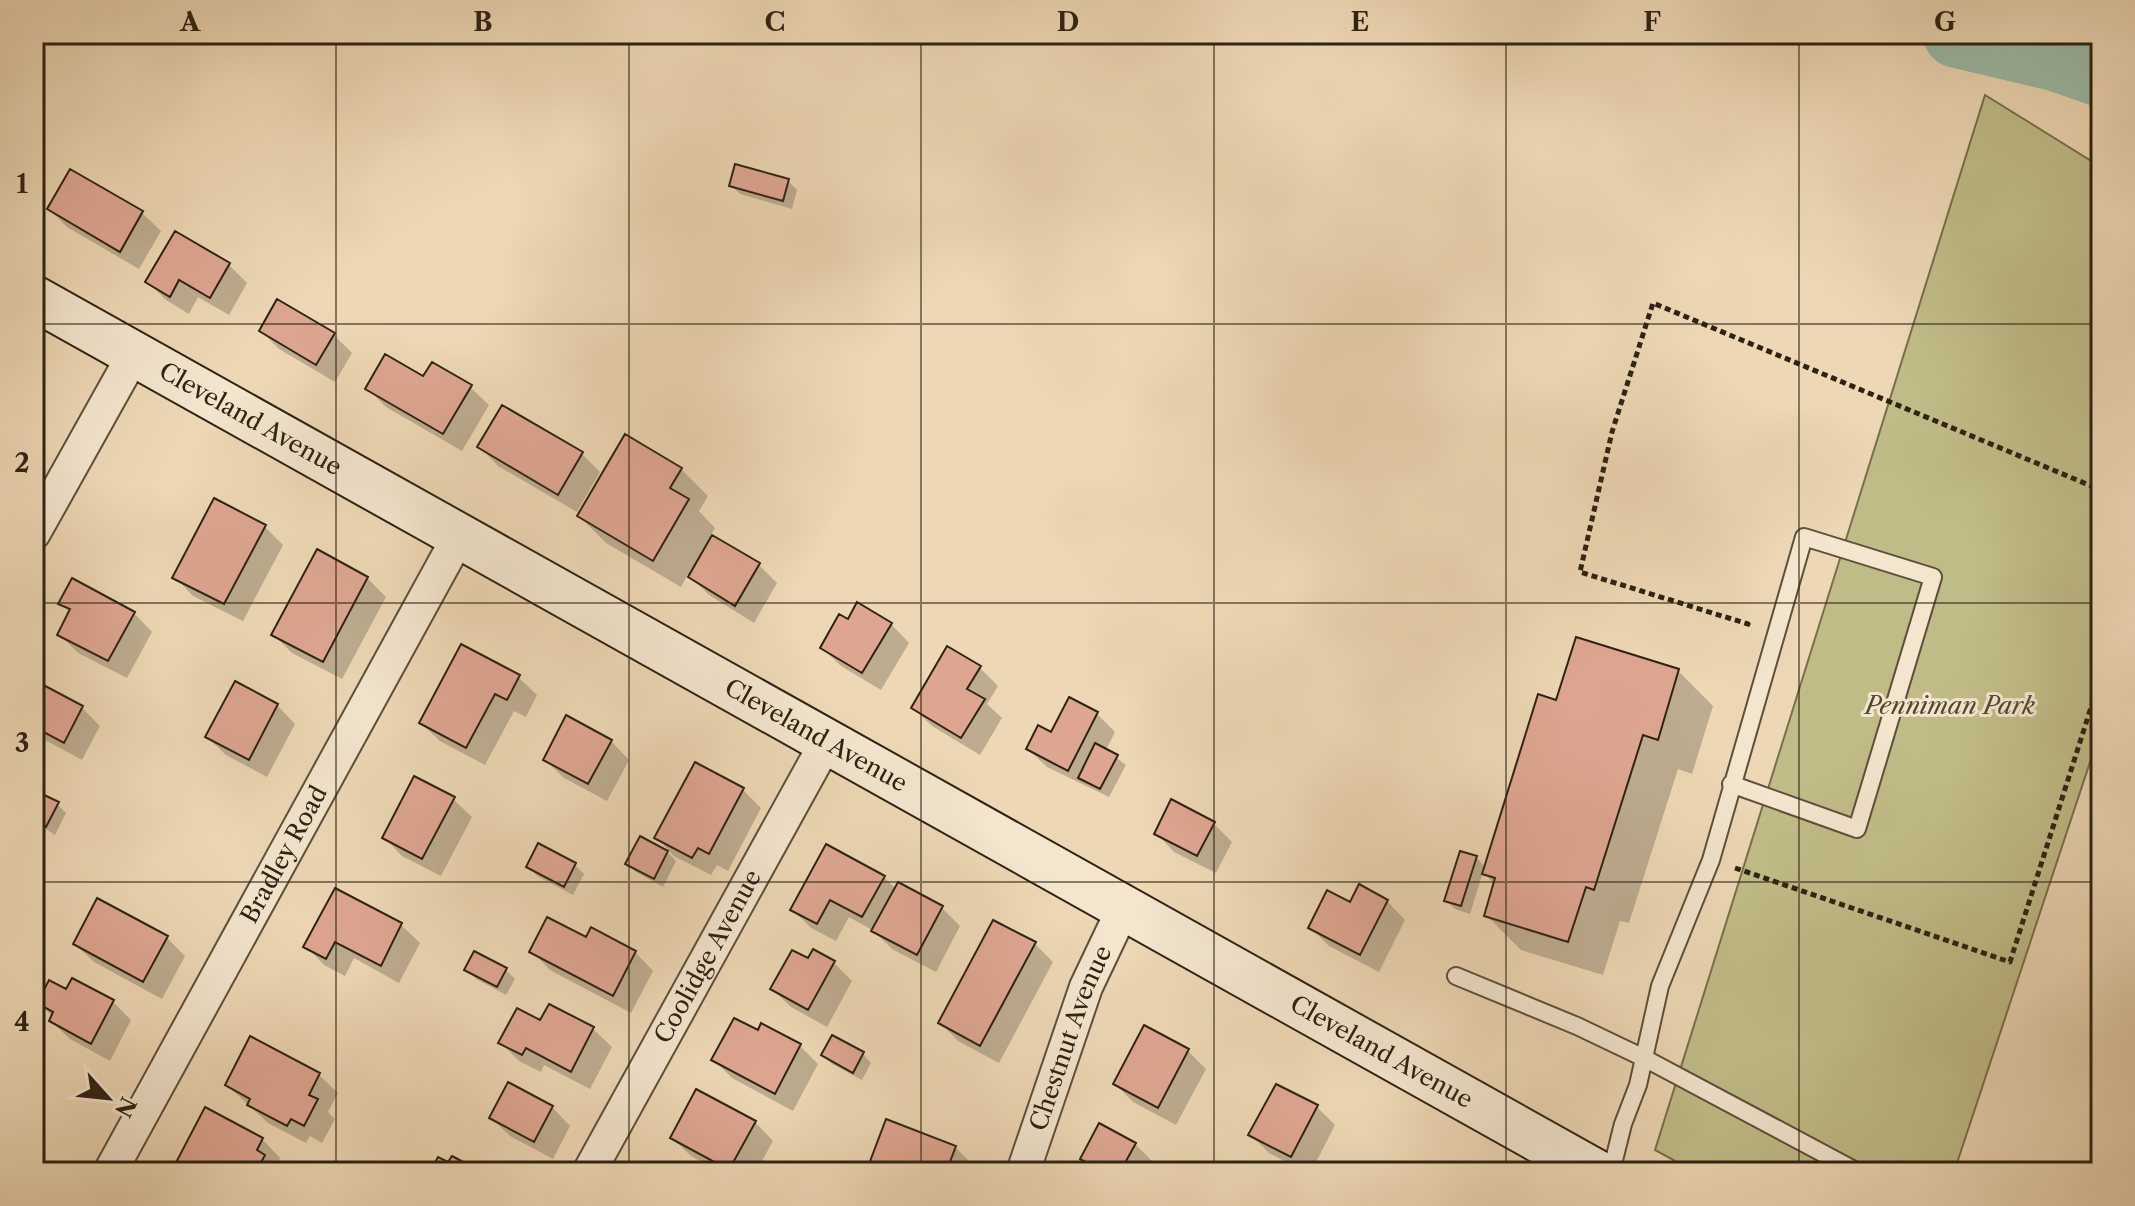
<svg xmlns="http://www.w3.org/2000/svg" width="2135" height="1206" viewBox="0 0 2135 1206" font-family="'Libre Caslon Text',serif">
<rect width="100%" height="100%" fill="#edd7b4"/>
<filter id="stains"><feTurbulence type="fractalNoise" baseFrequency=".0025" numOctaves="4"/><feColorMatrix values="0 0 0 0 .2 0 0 0 0 .09 0 0 0 0 .02 0 0 0 .5 -.17"/></filter>
<radialGradient id="worn" r=".72"><stop offset=".6" stop-color="#630" stop-opacity="0"/><stop offset="1" stop-color="#630" stop-opacity=".3"/></radialGradient>
<path fill="#c0bc88" stroke="#776f4e" stroke-width="2" d="M1985,95L2101,167V729L1954,1172H1695L1655,1150Z"/>
<path fill="#0003" d="M71,171L142,213L161,231L139,269L67,227L49,209Z
M788,181L797,190L792,209L740,194L731,185Z
M176,234L229,265L247,283L229,315L198,297L189,314L166,300L147,281Z
M261,331L334,335L352,353L335,382L279,349Z
M424,379L470,387L489,405L462,451L386,407L367,388Z
M34,414L45,424L34,445Z
M480,447L582,454L600,472L577,512L498,466Z
M681,469L708,496L699,511L715,528L710,536L759,565L777,583L754,623L709,595L688,574L681,587L606,543L579,516Z
M265,527L283,545L243,621L193,596L175,577Z
M367,578L386,597L342,679L292,653L274,635Z
M61,603L134,613L152,632L127,678L78,653L59,634L70,613Z
M848,622L891,624L909,643L881,690L841,666L822,648Z
M979,667L998,686L987,704L1002,718L980,755L932,726L913,708Z
M1678,671L1713,706L1692,774L1678,769L1629,923L1620,921L1603,975L1521,950L1486,915L1495,885L1483,872L1470,914L1455,909L1446,900L1476,857L1486,868L1558,703Z
M518,677L537,695L526,717L514,711L485,765L440,741L421,723Z
M34,682L82,708L100,726L82,760L34,734Z
M277,705L295,724L267,777L226,755L207,737Z
M1097,714L1115,732L1106,750L1126,765L1109,797L1047,767L1028,749L1052,734Z
M611,741L629,760L607,801L564,778L545,760Z
M743,790L761,808L728,871L717,865L711,875L674,856L657,838Z
M453,799L472,817L441,876L402,856L384,837Z
M1172,802L1214,824L1232,842L1216,873L1174,852L1156,833Z
M57,804L66,813L55,835L34,821V813Z
M640,839L668,853L676,861L663,887L636,872L627,864Z
M539,846L575,865L584,874L573,895L537,876L529,867Z
M884,877L896,889L898,885L942,908L960,926L936,972L892,949L874,931L849,917L836,941L811,928L793,910Z
M336,890L401,925L420,943L399,983L354,958L345,976L324,965L306,946Z
M1387,901L1405,920L1379,972L1329,946L1310,927Z
M166,937L185,956L162,999L94,962L75,944Z
M587,940L635,952L653,971L631,1013L550,970L532,951Z
M1035,944L1053,962L999,1063L958,1041L940,1022Z
M809,961L833,962L852,981L827,1027L791,1007L772,989Z
M467,970H506L515,979L506,995L476,979Z
M67,992L113,1002L131,1020L110,1061L70,1039L51,1021L53,1017L39,1003Z
M550,1006L593,1029L612,1047L590,1089L544,1065L541,1072L519,1061L501,1043L541,1023Z
M762,1026L800,1046L818,1064L793,1111L732,1078L714,1060L759,1033Z
M251,1039L319,1075L338,1093L328,1112L335,1119L322,1143L310,1136L306,1143L268,1123L227,1085Z
M1188,1051L1206,1069L1176,1125L1133,1102L1115,1084Z
M863,1054L871,1063L862,1080L832,1064L823,1055Z
M1276,1086L1317,1107L1335,1125L1311,1172H1306L1269,1153L1251,1135Z
M552,1107L570,1126L553,1159L510,1136L491,1118Z
M755,1122L773,1141L756,1172H720L691,1156L672,1138Z
M262,1139L280,1158L275,1168L279,1172H173Z
M1135,1144L1153,1162L1148,1172H1095L1082,1159Z
M955,1147L980,1172H868Z"/>
<g fill="none" stroke-linecap="round" stroke-linejoin="round">
<path stroke="#9abaa7" stroke-width="68" d="M1957,34L2055,57L2101,73"/>
</g>
<path fill="#dea691" stroke="#2e2213" stroke-width="2" d="M735,164L789,179L783,201L729,186Z
M70,169L143,211L120,252L47,209Z
M175,231L230,263L210,298L179,280L170,297L145,282Z
M277,299L335,333L316,365L259,331Z
M385,354L423,376L432,362L472,385L443,434L365,389Z
M502,405L583,452L558,495L477,447Z
M625,434L682,468L670,488L689,499L653,561L577,516Z
M214,498L266,525L224,604L172,578Z
M712,535L760,563L735,606L688,577Z
M317,549L368,577L323,662L271,635Z
M72,578L135,612L108,661L57,635L70,609L58,604Z
M857,602L892,623L862,673L820,648L839,614L848,619Z
M1576,637L1679,669L1658,740L1643,735L1594,890L1586,887L1568,942L1484,916L1495,878L1482,874L1538,694L1556,700Z
M461,644L520,675L507,700L495,694L466,748L419,723Z
M947,646L981,666L967,689L985,699L961,738L911,708Z
M34,680L83,706L64,743L34,727Z
M235,681L278,704L249,760L205,737Z
M1069,697L1098,712L1068,771L1026,749L1038,725L1051,732Z
M566,715L612,740L588,784L543,760Z
M1095,743L1118,755L1100,789L1078,778Z
M695,762L744,788L709,854L698,848L692,858L654,838Z
M414,776L455,797L422,859L382,838Z
M42,794L59,802L46,827L34,821V809Z
M1171,799L1215,822L1197,856L1154,834Z
M640,836L668,851L654,879L625,864Z
M538,843L576,863L564,887L526,867Z
M826,844L885,876L862,917L830,900L817,924L790,910Z
M1460,851L1477,856L1461,906L1444,901Z
M898,882L943,906L917,955L871,931Z
M1359,884L1388,900L1360,955L1308,928L1327,890L1350,902Z
M335,888L402,923L381,966L335,942L326,959L303,947Z
M97,898L168,936L143,982L73,944Z
M547,917L586,937L591,927L636,951L613,996L529,952Z
M993,920L1036,942L980,1046L938,1023Z
M813,949L835,961L808,1010L770,989L792,950L808,958Z
M474,951L507,968L497,987L464,970Z
M72,978L114,1000L91,1044L49,1021L53,1012L37,1003L49,980L66,989Z
M549,1004L594,1027L571,1072L526,1048L522,1055L498,1043L517,1008L540,1020Z
M734,1018L758,1030L761,1023L801,1044L775,1094L711,1060Z
M1144,1025L1189,1049L1158,1108L1113,1084Z
M832,1035L864,1052L853,1073L821,1055Z
M250,1036L320,1073L309,1095L318,1099L304,1126L291,1119L287,1126L247,1105L250,1099L225,1085Z
M508,1082L553,1106L534,1142L489,1118Z
M1276,1084L1318,1105L1291,1157L1248,1135Z
M696,1089L756,1121L729,1170L670,1138Z
M205,1107L263,1138L257,1150L265,1155L256,1172H171Z
M886,1119L956,1146L946,1172H866Z
M1099,1123L1136,1143L1120,1172H1104L1080,1159Z
M452,1156L482,1172H430L438,1157L448,1162Z"/>
<g fill="none" stroke-linecap="round" stroke-linejoin="round">
<defs>
<path id="lane" d="M1456,976L1577,1026L1644,1058L1858,1172
M1611,1172L1623,1124L1638,1085L1660,986L1711,860L1804,537L1933,577L1857,829L1731,784"/>
<g id="street">
<path d="M34,533L134,354"/>
<path id="s1" d="M110,1172L459,536"/>
<path id="s2" d="M589,1172L827,741"/>
<path id="s3" d="M1023,1172L1086,987L1124,907"/>
</g>
<g id="secondary">
<path id="s4" d="M34,298L1596,1172"/>
</g>
</defs>
<use href="#lane" stroke="#5e4f3b" stroke-width="20"/>
<use href="#street" stroke="#5e4f3b" stroke-width="36"/>
<use href="#secondary" stroke="#2e2213" stroke-width="48"/>
<path stroke="#2e2213" stroke-width="5" stroke-dasharray="6 4" stroke-linecap="butt" d="M1747,626L1748,624L1580,572L1612,432L1653,303L2101,490
M1735,868L2010,962L2101,676"/>
<use href="#lane" stroke="#f3e5ce" stroke-width="16"/>
<use href="#street" stroke="#f3e5ce" stroke-width="32"/>
<use href="#secondary" stroke="#f3e5ce" stroke-width="44"/>
</g>
<path fill="none" stroke="#2e2213" stroke-width="2" stroke-opacity="0.55" d="M336,34V1172M629,34V1172M921,34V1172M1214,34V1172M1506,34V1172M1799,34V1172M34,324H2101M34,603H2101M34,882H2101"/>
<g text-anchor="middle" stroke-width="6" stroke-linejoin="round" paint-order="stroke">
<g font-size="24" fill="#2e2213" stroke="#f3e5ce">
<text dy="8" stroke="none"><textPath href="#s4" startOffset="248">Cleveland Avenue</textPath></text>
<text dy="8" stroke="none"><textPath href="#s4" startOffset="896">Cleveland Avenue</textPath></text>
<text dy="8" stroke="none"><textPath href="#s1" startOffset="362">Bradley Road</textPath></text>
<text dy="8" stroke="none"><textPath href="#s2" startOffset="246">Coolidge Avenue</textPath></text>
<text dy="8" stroke="none"><textPath href="#s3" startOffset="142">Chestnut Avenue</textPath></text>
<text dy="8" stroke="none"><textPath href="#s4" startOffset="1544">Cleveland Avenue</textPath></text>
</g>
<g font-size="24" font-style="italic" fill="#524830" stroke="#f3e5ce">
<text x="1950" y="714">Penniman Park</text>
</g>
</g>
<rect width="2135" height="1206" fill="none" stroke="#edd7b4" stroke-width="88"/>
<g transform="translate(108 1098) rotate(117)" stroke="#f3e5ce" stroke-width="6" paint-order="stroke">
<path d="M0-6L14 30L0 20L-14 30Z" fill="#2e2213"/>
<text y="-12" font-size="22" font-weight="bold" text-anchor="middle" fill="#2e2213">N</text>
</g>
<rect x="44" y="44" width="2047" height="1118" fill="none" stroke="#2e2213" stroke-width="3"/>
<g font-size="26" text-anchor="middle" font-weight="bold" fill="#2e2213">
<text x="190" y="31">A</text>
<text x="483" y="31">B</text>
<text x="775" y="31">C</text>
<text x="1068" y="31">D</text>
<text x="1360" y="31">E</text>
<text x="1652" y="31">F</text>
<text x="1945" y="31">G</text>
<text x="22" y="193">1</text>
<text x="22" y="472">2</text>
<text x="22" y="752">3</text>
<text x="22" y="1031">4</text>
</g>
<rect width="100%" height="100%" filter="url(#stains)"/>
<rect width="100%" height="100%" fill="url(#worn)"/>
</svg>
